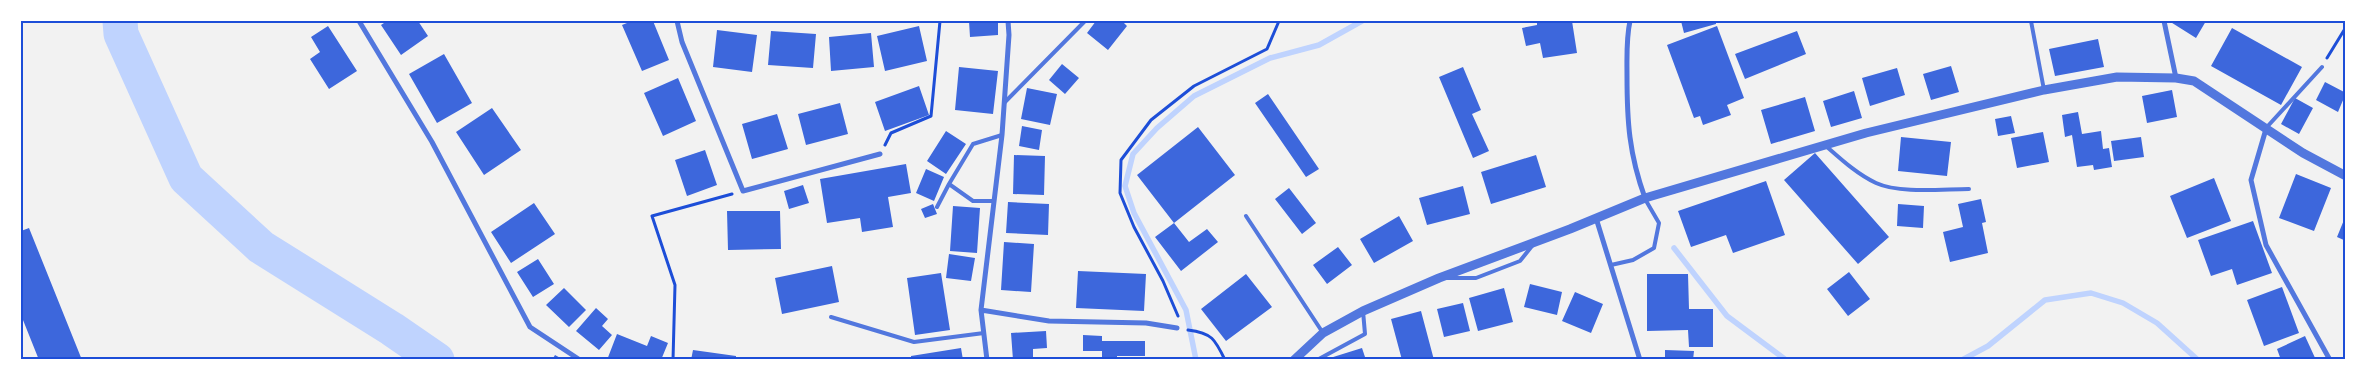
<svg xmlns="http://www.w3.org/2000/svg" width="2367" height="381" viewBox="0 0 2367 381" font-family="Merriweather,serif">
<rect width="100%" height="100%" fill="#f2f2f2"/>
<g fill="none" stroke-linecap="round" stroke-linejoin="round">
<path stroke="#bfd3fe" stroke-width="5.5" d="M1674,248L1727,316L1786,360
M1196,360L1186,310L1134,213L1125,186L1133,154L1157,128L1194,96L1270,58L1319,45L1362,21
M1962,360L1988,346L2045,300L2091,293L2123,303L2157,323L2198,360"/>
<path stroke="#bfd3fe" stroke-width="35" d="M120,21L121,34L186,178L261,247L392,329L437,360"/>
</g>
<path fill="#3d67dc" d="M387,21H418L428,36L401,55L381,25Z
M632,21H653L669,60L642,71L622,25Z
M969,21H998V35L970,37Z
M1096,21H1122L1127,26L1108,50L1087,33Z
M1537,21H1572L1577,53L1543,58L1540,43L1526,46L1522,28L1537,25Z
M1681,21H1716V24L1684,33Z
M2169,21H2206L2196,38Z
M328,26L357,71L329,89L310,59L320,52L311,37Z
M919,26L927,61L885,71L877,36Z
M1717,26L1744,98L1727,105L1731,115L1703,125L1700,116L1694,118L1667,45Z
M2232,28L2302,67L2281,105L2211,66Z
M717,30L757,35L752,72L713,67Z
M771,31L816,34L813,68L768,65Z
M1797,31L1806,54L1745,79L1735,54Z
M871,33L874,67L831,71L829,37Z
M2098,39L2104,67L2055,76L2049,49Z
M444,54L472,103L437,123L409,74Z
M1062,64L1079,78L1065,94L1049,80Z
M1951,66L1959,92L1931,100L1923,74Z
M959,67L998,71L993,114L955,110Z
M1463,67L1481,110L1472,114L1489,151L1473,158L1439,77Z
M1897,68L1905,95L1870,106L1862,78Z
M678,78L696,121L663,136L644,93Z
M2325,82L2346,93L2338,112L2316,100Z
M919,86L929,115L885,131L875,102Z
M1027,88L1057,94L1050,125L1021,119Z
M2172,90L2177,117L2147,123L2142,96Z
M1854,91L1862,118L1831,127L1823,101Z
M1268,94L1319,169L1306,177L1255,103Z
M1805,97L1815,131L1771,144L1761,110Z
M2295,98L2313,108L2299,134L2281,124Z
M840,103L848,134L806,145L798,114Z
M492,108L521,150L484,175L456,132Z
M2078,112L2082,134L2101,131L2103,149L2109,148L2112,167L2094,170L2093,165L2077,167L2072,135L2065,137L2062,115Z
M777,114L788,149L752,159L742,124Z
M2011,116L2015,133L1998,136L1995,119Z
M1022,126L1042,130L1039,150L1019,146Z
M1198,127L1235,175L1174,223L1137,175Z
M946,131L966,144L946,174L927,161Z
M2043,132L2049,162L2017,168L2011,138Z
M1901,137L1951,142L1947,176L1898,171Z
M2141,137L2144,157L2114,161L2111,141Z
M705,150L717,185L687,196L675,160Z
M1815,153L1889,237L1858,264L1784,180Z
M1014,155L1045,156L1044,195L1013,194Z
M1536,155L1546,187L1491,204L1481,172Z
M906,164L911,193L888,197L893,227L862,232L860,218L827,223L820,179Z
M926,169L944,177L934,201L916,193Z
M2296,174L2331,188L2314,231L2279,218Z
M2214,178L2231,221L2187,238L2170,196Z
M1766,181L1785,235L1733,253L1726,235L1691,247L1678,211Z
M803,185L809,203L789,209L784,191Z
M1463,186L1470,214L1427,225L1419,198Z
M1289,188L1316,223L1302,234L1275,199Z
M1981,199L1986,222L1982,223L1988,253L1950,262L1943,232L1963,227L1958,204Z
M1008,202L1049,204L1048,235L1006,233Z
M534,203L555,234L511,263L491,232Z
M933,204L937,214L925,218L921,209Z
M1898,204L1924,206L1923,228L1897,226Z
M953,206L980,208L977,253L950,251Z
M727,211H780L781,249L728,250Z
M2346,215V241L2337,237Z
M1399,216L1413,241L1374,263L1360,239Z
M2253,221L2272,273L2237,285L2232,269L2211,276L2198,240Z
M1174,223L1189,242L1207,229L1218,242L1181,271L1155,237Z
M29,228L82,360H39L21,315V231Z
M1004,242L1034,244L1031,292L1001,290Z
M1338,247L1352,265L1327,284L1313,265Z
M949,254L975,258L971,281L946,278Z
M538,259L554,284L533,297L517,272Z
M832,266L839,302L782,314L775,278Z
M1078,271L1146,274L1144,311L1076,308Z
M1849,272L1870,299L1848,316L1827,289Z
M941,273L950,330L915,335L907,278Z
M1246,274L1272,307L1226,341L1201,309Z
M1647,274H1688L1689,309H1713V347H1689L1688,330L1647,331Z
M1530,284L1562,292L1557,315L1524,307Z
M2282,287L2299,333L2264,346L2247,300Z
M564,288L586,310L569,327L546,305Z
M1504,288L1513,322L1478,331L1469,298Z
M1575,292L1603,304L1591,333L1562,321Z
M1463,303L1470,331L1444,337L1437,309Z
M596,308L608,319L602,326L612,335L599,350L576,331Z
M1421,311L1434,360H1402L1391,319Z
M1046,331L1047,348L1033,349V360H1013L1011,333Z
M617,334L647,346L651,336L668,343L661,360H607Z
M1083,335L1102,336V341H1145V356H1117V360H1102V351H1083Z
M2305,336L2316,360H2281L2277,349Z
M961,348L963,360H911V356Z
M1362,348L1366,360H1331L1330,358Z
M693,350L736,356V360H691Z
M1665,350L1694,351L1693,360H1665Z
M555,355L564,360H552Z"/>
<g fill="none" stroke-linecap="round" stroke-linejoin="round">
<path stroke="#1d4ed8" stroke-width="3" d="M2327,58L2346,27
M885,145L891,133L931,116L940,21
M1178,316L1163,281L1134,227L1120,193L1121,160L1151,120L1194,86L1267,49L1279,21
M1188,330C1212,333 1215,339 1225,360
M673,360L675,285L652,216L732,194"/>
<path stroke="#5277de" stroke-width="4" d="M2031,21L2044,90
M1005,102L1085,21
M2266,128L2322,67
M1826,146C1842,160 1857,174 1876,183C1900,194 1943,189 1969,189
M994,201H973L949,184L973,144L1002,135
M937,207L949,184
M1246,216L1323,333
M1611,265L1633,260L1654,248L1659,223L1645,199
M1447,278H1476L1520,261L1532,246
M831,317L914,342L984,333
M1317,360L1365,334L1363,311"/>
<path stroke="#5277de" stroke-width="5" d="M359,21L432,142L530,327L580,360
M677,21L682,42L743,191L880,154
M1630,21C1626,39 1627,57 1627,76C1627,121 1629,154 1645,198
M2164,21L2176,78
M2266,129L2251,180L2266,245L2330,360
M1596,218L1640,360
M981,310L1049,321L1146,323L1177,328
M987,360L981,310L1002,135L1009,35L1008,21"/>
<path stroke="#5277de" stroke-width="9" d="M1294,360L1323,333L1363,311L1439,278L1570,229L1645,198L1866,133L2044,90L2117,77L2176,78L2194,81L2303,153L2346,176"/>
</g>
<rect width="2367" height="381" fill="none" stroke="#ffffff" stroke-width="45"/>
<rect x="22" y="22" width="2322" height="336" fill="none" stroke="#1d4ed8" stroke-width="2"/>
</svg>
